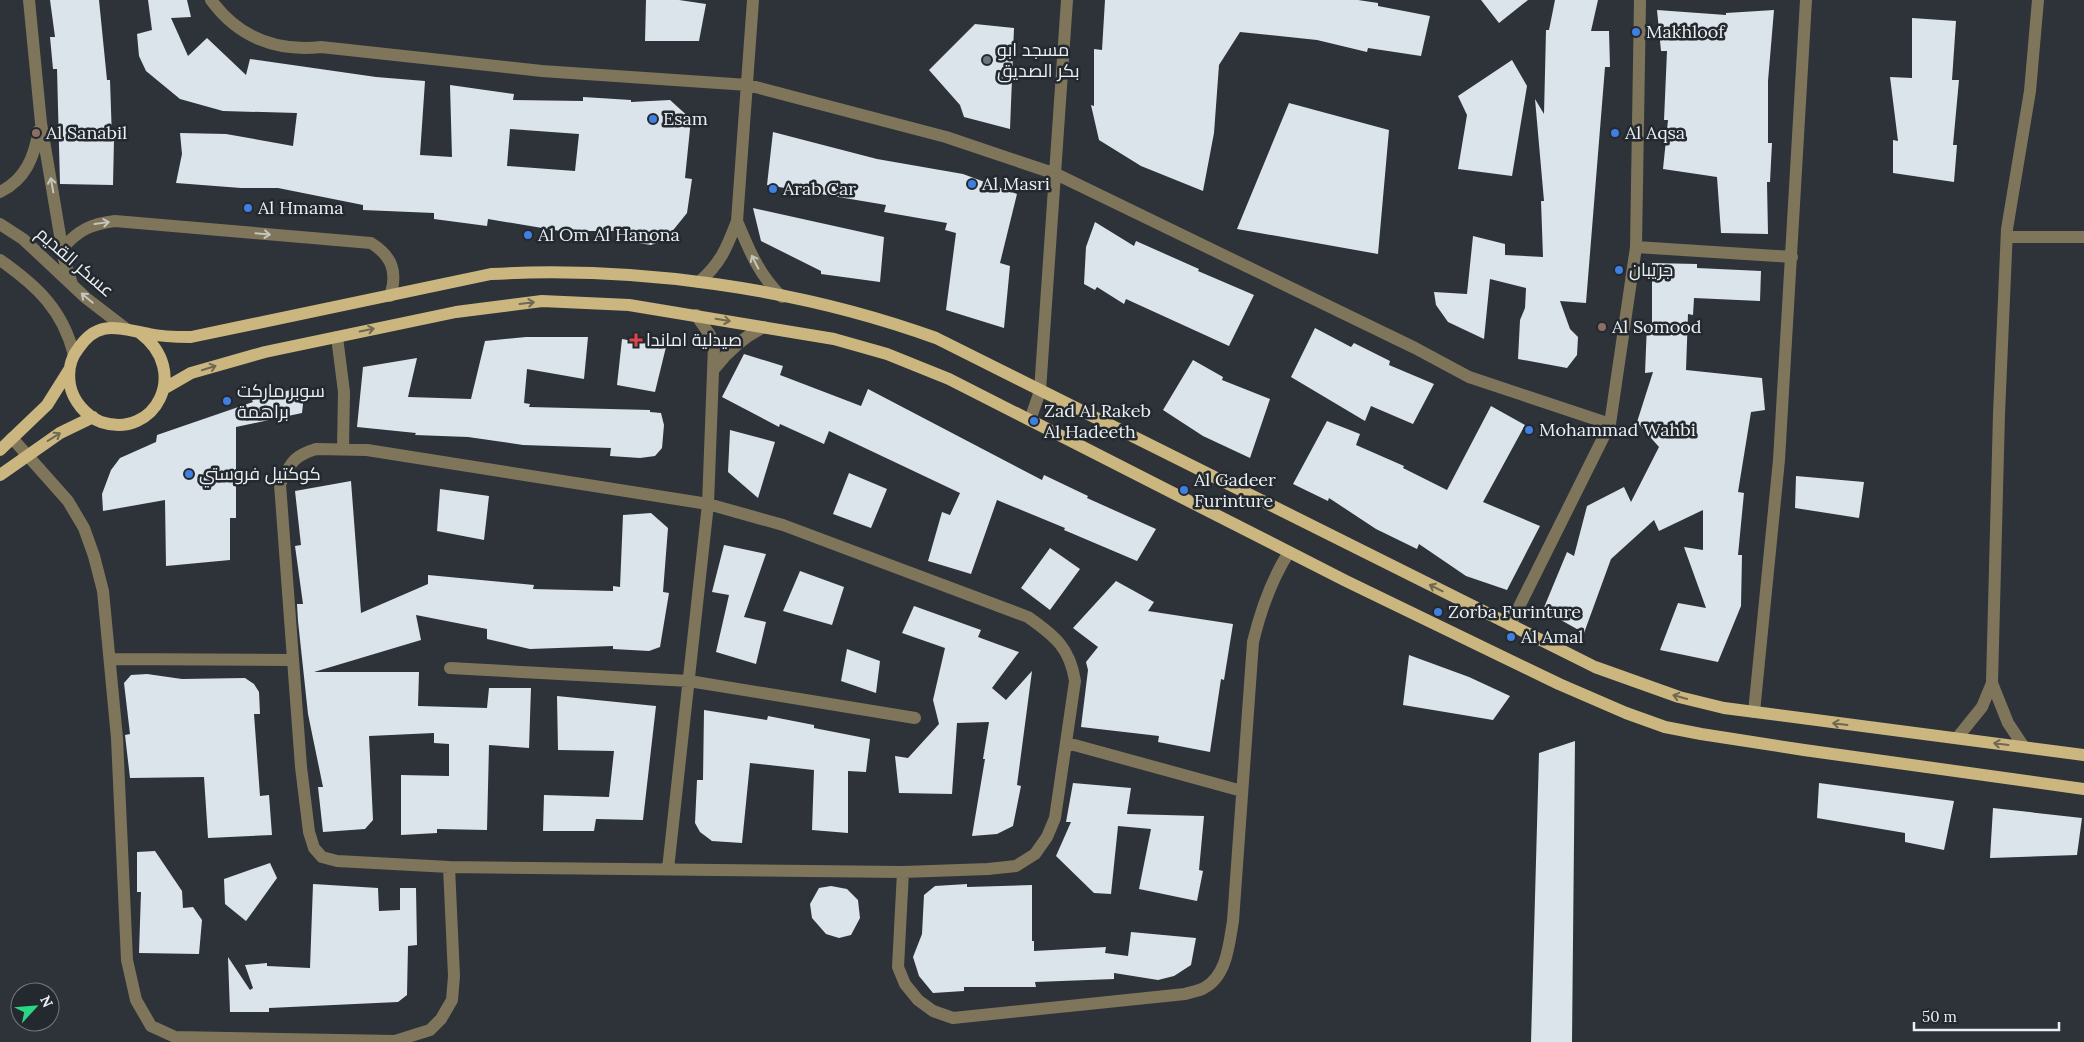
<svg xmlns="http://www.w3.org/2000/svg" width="2084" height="1042" viewBox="0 0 2084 1042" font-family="Lora,Cairo,serif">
<rect width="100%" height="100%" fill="#2d3339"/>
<path fill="#dbe4eb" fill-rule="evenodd" d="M50,0H99L107,80H110L112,139H114L113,185L60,184L57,69H53L50,37H55Z
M148,0H187L191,17L171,18L188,56L207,38L246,75L250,59L376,77L425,81L420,155L452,157L450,85L514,94L513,100L583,101V97L631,100V102L670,100L691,119L685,178L692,179L687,213L666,239L651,245L632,242L633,231H560L488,219L487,226L434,219V213L363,210V205L278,188H241L176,183L182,154L180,133L226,134L293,146L297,113L223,111L180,99L146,71L139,56L137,34L152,30ZM510,129L579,134L575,171L507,166Z
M646,0H679L706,4L699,41H645Z
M1105,0H1358L1378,3V6L1430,16L1421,56L1368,48L1367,52L1317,40L1240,32L1219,65L1214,133L1203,191L1141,166L1099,140L1091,105L1094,106V49L1102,50Z
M1481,0H1528L1499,23Z
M1555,0H1598L1591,31H1609L1610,67H1605L1586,303L1560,301L1570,329L1578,337L1577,355L1567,368L1518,359L1520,320L1525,308L1526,288L1490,279L1484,339L1448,322L1436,305L1434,292L1467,294L1473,236L1505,244V255L1543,257L1541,201H1544L1535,99L1544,114L1546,30H1549Z
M1657,10L1726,15V13L1774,10L1768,81V143H1772L1770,182H1767L1768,234L1721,233L1717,177L1663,169L1668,120H1664L1667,51H1661Z
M1912,18L1956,21L1952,80H1959L1953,145H1957L1954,182L1893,173V140L1898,141L1890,77L1912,78Z
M975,24L1014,28L1010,129L964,117L960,105L929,70Z
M1512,60L1527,86L1512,176L1458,169L1467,115L1458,96Z
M1289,103L1389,130L1378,254L1237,229Z
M773,132L877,159L963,174L1017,194L1000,263L1010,266L1004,328L946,310L956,233L945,230L947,223L884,212L886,205L767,185Z
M753,208L884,237L880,282L821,274V271L761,241Z
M1095,222L1134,246L1136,241L1199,269L1198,271L1254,295L1229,346L1126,299L1124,304L1097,287L1095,290L1084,284L1086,247Z
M1652,263L1697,264V268L1761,271L1760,301L1694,298L1693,315L1688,314L1686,370L1762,378L1765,410L1751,412L1738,492L1744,493L1738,555H1742L1741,606L1718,662L1660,650L1678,603L1706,608L1684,547L1703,550V510L1659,531L1654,520L1611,559L1584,633L1543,610L1567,552L1574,556L1587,506L1624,487L1631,502L1659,447L1637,422L1653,372L1645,373L1647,324H1652Z
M1315,328L1351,347L1354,343L1390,361L1389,365L1434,384L1413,424L1371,406L1365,421L1291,377Z
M526,337H588L584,379L527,369L524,403L530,404L529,407L650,410V412L661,413L664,425L662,448L655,456L640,458L610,456L611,448L523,445L468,437L415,435L416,433L357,427L363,367L417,358L408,397L471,399L485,341Z
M622,339L666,347L655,392L617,385Z
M744,354L783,366L780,375L861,406L868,389L1042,480L1044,475L1088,496L1087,498L1156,529L1137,561L1064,530L1065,528L997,500L971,574L928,561L942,512L950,515L960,493L829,431L824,444L780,424L779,427L722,397Z
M1193,360L1223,377L1222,380L1270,399L1250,458L1203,436L1163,410Z
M305,386L302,413L236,427V518H230V560L166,566L165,500L103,511L102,494L111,470L120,458L156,442L157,435L253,402L252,400Z
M1491,406L1525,425L1483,502L1540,526L1507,590L1466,576L1419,544L1417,549L1376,529L1329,498L1328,501L1293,484L1327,421L1360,434L1356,445L1404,466L1403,468L1447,490Z
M730,430L775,442L758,498L728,472Z
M849,473L887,489L871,528L833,514Z
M1796,476L1864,482L1859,518L1795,508Z
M351,481L361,613L428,584V575L534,585L533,589L613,591V586L620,587L623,515L651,513L668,528L663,592L669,593L660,647L649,651L613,649V646L530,649L487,639V629L416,615L421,640L314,672H419L418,706L487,708L489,688H531L529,748L489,745L487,830L437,829V833L401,835V775L449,776V744L434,743V733L369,736L373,820L365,829L323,832L318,787H323L308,714L298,621L297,604H303L295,546L301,545L295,491Z
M440,489L489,496L484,540L437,531Z
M724,545L766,554L744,617L766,622L756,664L716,652L729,595L712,592Z
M1050,548L1080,569L1050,610L1021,588Z
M800,571L844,587L832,625L783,611Z
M1116,581L1154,602L1148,611L1233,624L1224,680L1221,679L1210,752L1158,742L1159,736L1081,727L1088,670L1086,662L1098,647L1073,628Z
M914,606L981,630L978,637L1019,652L992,688L1006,700L1032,671L1017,785L1021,786L1013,826L997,834L972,836L985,759H983L989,722L957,723L952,794L899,793L895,756L908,758L939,724L933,700L945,648L902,633Z
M847,649L880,661L876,693L841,681Z
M1409,655L1469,677L1510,696L1493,720L1403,705Z
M147,674L182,679L245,678L254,684L259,692L260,714H254L260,796L269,795L272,835L208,838L204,777L130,778L125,735L130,734L124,683L131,675Z
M557,696L656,706L643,820L596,819L594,831H543L544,795L609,797L614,751L558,750Z
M704,710L767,720L768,716L814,725V728L870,739L866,772L848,771V833L812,830L814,770L750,763L742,843L712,841L700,832L695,823L697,780H703Z
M1575,741L1572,1042H1531L1539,753Z
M1073,783L1131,788L1127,814L1204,816L1199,870L1203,871L1197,901L1139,889L1151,829L1118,826L1111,894L1094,893L1056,856L1071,822H1066Z
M1819,783L1954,801L1944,850L1905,842V833L1817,818Z
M1993,808L2082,818L2077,855L1990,858Z
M155,851L182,891L183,908L193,907L202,920L199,954L139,953L141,892H137V852Z
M270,863L277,878L246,921L225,904L224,879Z
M313,884L378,888L379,911L400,910V888H416L417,945L408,946L407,995L398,1002L269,1008V1012H230L228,957L250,990L253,988L245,965L267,963V966L310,968Z
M967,884V887L1032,885V941H1034V951L1106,947L1105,953L1128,956L1131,932L1196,938L1191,965L1174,976L1158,980L1114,973V979L1035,982L1036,987H964V991L933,993L919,976L913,957L922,934L924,895L935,886Z
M831,886L847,889L858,900L860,918L851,935L839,938L826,934L812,918L810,904L819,888Z"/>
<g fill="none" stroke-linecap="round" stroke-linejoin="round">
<path stroke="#7f755b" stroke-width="12" d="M29,0L41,123L64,259L72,284
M211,0C238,37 276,52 321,47L542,71L748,85L946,137L1056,174L1415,348L1469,377L1610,424
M0,192C26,179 34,157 39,130
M737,221C749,250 759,275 782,297
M0,224L23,239L86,298L125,328
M2007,237H2084
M1636,247L1792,257
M62,249C78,230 91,224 115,221L371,243C392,256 398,272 390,296
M0,260C37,286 63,310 74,355
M699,282C721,263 727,247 737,221L753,0
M337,337L344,392L343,449
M715,368C729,350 743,337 764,327
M1030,420L1040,391L1067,0
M12,438L68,501L84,528L94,556L103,591L117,738L127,960L136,1000L151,1026L175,1037L395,1041L430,1030L441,1019L452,1000L454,976L449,867
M316,449L367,450L708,504L783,525L1028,617C1055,636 1070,648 1075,681L1055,818L1047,837L1035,854L1016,866L988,869L903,872L449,867L337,861L322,857L314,848L309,832L301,767L280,484C291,463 293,456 316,449Z
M1510,625L1610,424L1636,247L1640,0
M110,659L292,660
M450,668L689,681L915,718
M1992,683L2008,723L2024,747
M1754,712L1779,460L1806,0
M1957,738L1982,707L1992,683L1999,414L2007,229L2030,91L2038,0
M1067,743L1242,791
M668,869L708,504L714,346L710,335L696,315
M903,872L898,967L905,984L918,1000L933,1011L953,1018L1185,994C1191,992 1199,991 1204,988C1227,976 1229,944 1233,921L1253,642C1261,609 1271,580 1289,552"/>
<path stroke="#ccb67f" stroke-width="12" d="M140,333C191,371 155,440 101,422C86,416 73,401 70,385C68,373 70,359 78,349C98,318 120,329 149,334C163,337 176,337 191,337L491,274C638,266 798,288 936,338L1595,667L1679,697L1724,708L2084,755
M165,388L191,373L265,352L456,312L542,301L629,305L834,339L887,354L949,379L1346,581L1559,684L1626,713L1665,727L1701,734L1804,750L2084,789
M0,450L47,405L69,370
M0,475L60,433L93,417"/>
</g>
<defs><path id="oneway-shaft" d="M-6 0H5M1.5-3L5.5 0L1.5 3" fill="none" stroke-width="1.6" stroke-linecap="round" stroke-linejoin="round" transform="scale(1.25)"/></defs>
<g stroke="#c5c4bd">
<use href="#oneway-shaft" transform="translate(52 185) rotate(-100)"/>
<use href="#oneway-shaft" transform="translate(102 223) rotate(-8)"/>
<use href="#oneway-shaft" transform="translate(263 234) rotate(5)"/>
<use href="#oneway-shaft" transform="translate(755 262) rotate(-117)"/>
<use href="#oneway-shaft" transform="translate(87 298) rotate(-140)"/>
</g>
<g stroke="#6f6853">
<use href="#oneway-shaft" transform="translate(527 303) rotate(-7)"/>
<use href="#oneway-shaft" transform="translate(723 320) rotate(9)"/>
<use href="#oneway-shaft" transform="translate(367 330) rotate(-12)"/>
<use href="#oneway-shaft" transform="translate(209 368) rotate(-18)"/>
<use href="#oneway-shaft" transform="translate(54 437) rotate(-32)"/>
<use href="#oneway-shaft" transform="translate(1436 588) rotate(-154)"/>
<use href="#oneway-shaft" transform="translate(1680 697) rotate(-164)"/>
<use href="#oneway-shaft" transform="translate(1840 724) rotate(-173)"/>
<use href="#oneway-shaft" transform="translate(2001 744) rotate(-173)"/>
</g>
<g fill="#3f7fe0" stroke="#23292f" stroke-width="2">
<circle cx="1636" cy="32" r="5"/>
<circle cx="653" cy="119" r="5"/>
<circle cx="1615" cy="133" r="5"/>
<circle cx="972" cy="184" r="5"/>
<circle cx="773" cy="189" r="5"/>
<circle cx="248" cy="208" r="5"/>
<circle cx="528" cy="235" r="5"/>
<circle cx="1619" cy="270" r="5"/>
<circle cx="227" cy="401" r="5"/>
<circle cx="1034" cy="421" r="5"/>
<circle cx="1529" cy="430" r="5"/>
<circle cx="189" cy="474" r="5"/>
<circle cx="1184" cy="490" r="5"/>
<circle cx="1438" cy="612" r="5"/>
<circle cx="1511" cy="637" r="5"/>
</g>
<circle fill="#6b7280" stroke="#23292f" stroke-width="2" cx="987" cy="60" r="5"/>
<g fill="#8d6e63" stroke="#23292f" stroke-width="2">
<circle cx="36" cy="133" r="5"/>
<circle cx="1602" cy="327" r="5"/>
</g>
<path fill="#e0444e" stroke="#23292f" stroke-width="2" d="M633.5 332.5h5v5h5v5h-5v5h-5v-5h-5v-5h5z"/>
<g text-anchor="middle" stroke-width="5" stroke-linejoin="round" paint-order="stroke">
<g font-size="18" fill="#eaeff2" stroke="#23292f" text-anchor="start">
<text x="1646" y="38">Makhloof</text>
<text x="997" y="56">مسجد ابو<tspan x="997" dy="21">بكر الصديق</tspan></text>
<text x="663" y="125">Esam</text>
<text x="46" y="139">Al Sanabil</text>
<text x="1625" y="139">Al Aqsa</text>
<text x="982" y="190">Al Masri</text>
<text x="783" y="195">Arab Car</text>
<text x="258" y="214">Al Hmama</text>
<text x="538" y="241">Al Om Al Hanona</text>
<text x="1629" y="276">جريبان</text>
<text x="1612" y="333">Al Somood</text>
<text x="646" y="346">صيدلية اماندا</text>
<text x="237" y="397">سوبر ماركت<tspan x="237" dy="21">براهمة</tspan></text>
<text x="1044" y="417">Zad Al Rakeb<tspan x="1044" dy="21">Al Hadeeth</tspan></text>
<text x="1539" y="436">Mohammad Wahbi</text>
<text x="199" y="480">كوكتيل فروستي</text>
<text x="1194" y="486">Al Gadeer<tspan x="1194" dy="21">Furinture</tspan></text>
<text x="1448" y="618">Zorba Furinture</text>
<text x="1521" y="643">Al Amal</text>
</g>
<g font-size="18" fill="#eaeff2" stroke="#23292f">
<text transform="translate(75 262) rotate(41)" y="6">عسكر القديم</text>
</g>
</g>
<g transform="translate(35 1007) rotate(64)"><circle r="24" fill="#23292f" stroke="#73787d"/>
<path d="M0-4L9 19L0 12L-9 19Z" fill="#29d885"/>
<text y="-8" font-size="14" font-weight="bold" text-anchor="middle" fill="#eaeff2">N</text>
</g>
<path d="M1914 1022v8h145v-8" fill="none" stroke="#eaeff2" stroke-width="2.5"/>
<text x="1922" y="1022" font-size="15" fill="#eaeff2" stroke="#23292f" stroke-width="4" paint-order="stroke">50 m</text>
</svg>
